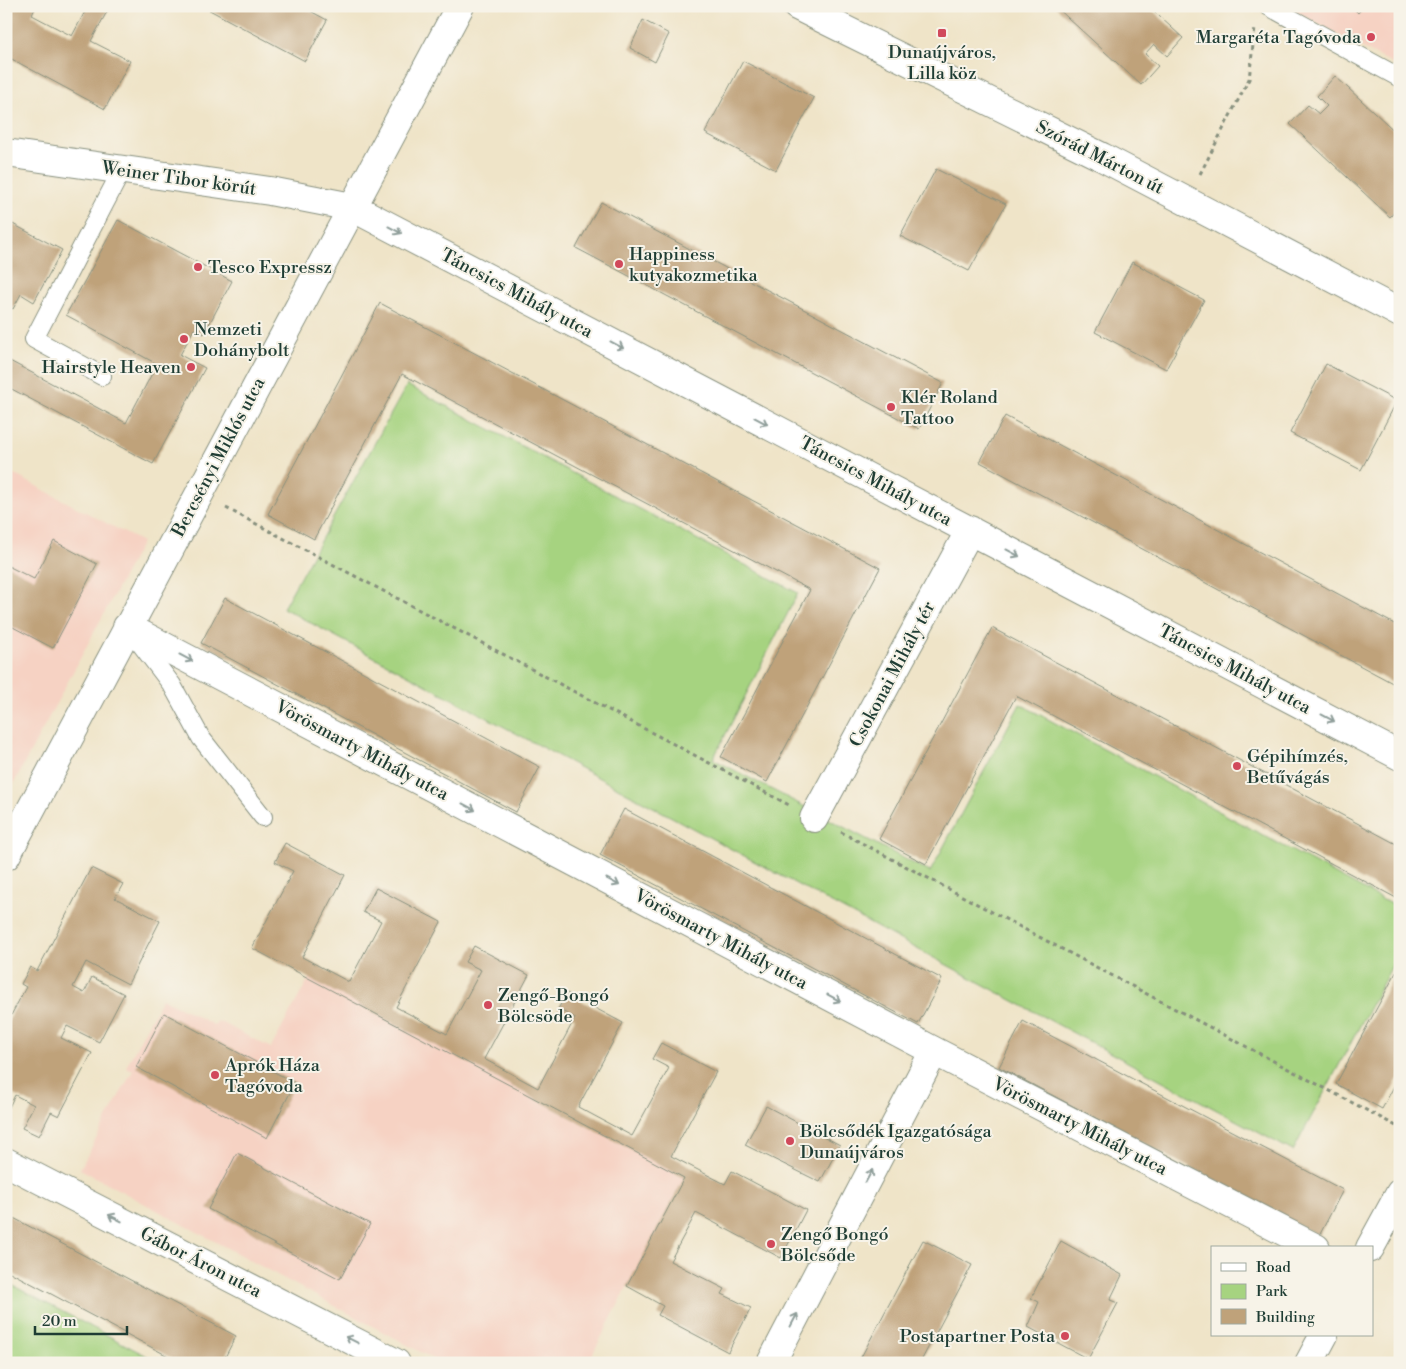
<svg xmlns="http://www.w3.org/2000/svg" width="1406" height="1369" viewBox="0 0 1406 1369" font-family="'Libre Bodoni',serif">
<rect width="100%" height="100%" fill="#f7f3e8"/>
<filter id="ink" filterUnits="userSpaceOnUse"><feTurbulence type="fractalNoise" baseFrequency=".02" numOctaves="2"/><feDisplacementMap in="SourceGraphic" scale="10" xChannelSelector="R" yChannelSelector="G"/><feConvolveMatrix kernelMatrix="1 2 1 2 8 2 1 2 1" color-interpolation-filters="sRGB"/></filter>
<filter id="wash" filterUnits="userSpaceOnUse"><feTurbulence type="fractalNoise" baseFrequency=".0096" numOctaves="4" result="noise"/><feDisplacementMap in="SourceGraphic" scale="20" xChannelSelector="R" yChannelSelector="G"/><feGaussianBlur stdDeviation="1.12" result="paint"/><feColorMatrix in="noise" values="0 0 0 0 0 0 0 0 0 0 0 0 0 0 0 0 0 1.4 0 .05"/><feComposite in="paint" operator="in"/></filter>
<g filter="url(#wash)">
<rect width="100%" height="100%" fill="#efe4c8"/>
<path fill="#f6d2c3" d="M1285,6H1400V68Z
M6,470L142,542L6,798Z
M309,978L684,1178L588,1363H441L80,1169L133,1070L126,1067L162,998L214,1025L218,1021L271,1048Z"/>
<path fill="#a6d380" stroke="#62885a" d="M407,385L798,593L713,759L930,872L1020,704L1400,909V951L1293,1151L283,608Z
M6,1282L160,1363H6Z"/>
<g id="blocks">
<path fill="#bfa27a" d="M6,6H36L32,15L72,36L88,6H110L91,41L130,61L105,109L6,56Z
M202,6H301L327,20L305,61Z
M1055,6H1148L1183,38L1167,56L1154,44L1145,54L1158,66L1141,85Z
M1351,6H1364L1358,13Z
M643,20L669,34L655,62L630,48Z
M743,61L814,98L776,170L705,133Z
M1335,76L1400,136V184L1396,188L1400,191V206L1390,217L1290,124L1308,105L1319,114L1327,106L1317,96Z
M936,169L1006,204L969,271L900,236Z
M601,202L943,383L919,429L576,248Z
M118,220L232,281L204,334L194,329L180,355L205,368L153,464L6,386V359L126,423L157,364L66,315Z
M7,221L62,250L34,302L21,294L13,309L6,305Z
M1132,262L1204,300L1166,369L1095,332Z
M380,303L880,568L767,782L721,757L810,590L402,374L314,539L268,514Z
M1326,364L1397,401L1361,470L1290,433Z
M1005,416L1400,627V687L980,462Z
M54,541L97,564L53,648L9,625L11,620L6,618V565L34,579Z
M225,598L540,767L516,812L201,643Z
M992,628L1400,846V900L1016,696L926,864L879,839Z
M624,809L942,979L918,1024L600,855Z
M285,843L345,875L302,957L349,982L381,921L363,912L376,888L441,922L396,1007L447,1034L481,970L465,962L474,946L529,975L484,1059L538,1088L575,1018L558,1009L567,993L623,1023L578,1107L632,1136L669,1068L652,1059L661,1043L716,1072L671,1156L725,1184L732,1171L806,1210L781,1258L696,1213L670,1261L725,1289L722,1294L751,1308L728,1352L658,1315L663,1306L627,1286L684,1178L252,948L293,871L275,862Z
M91,868L123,884L115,898L160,921L128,984L86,962L73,987L84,993L92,977L124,994L99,1042L67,1026L61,1038L92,1053L59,1116L51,1112L39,1136L22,1128L34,1105L15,1095L8,1109H6V1025L26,987L21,984L30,967L37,971Z
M1400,965V1075L1382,1109L1336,1084Z
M164,1013L295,1083L267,1138L136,1067Z
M1023,1021L1343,1190L1319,1236L999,1067Z
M766,1106L840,1145L820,1182L745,1145Z
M237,1153L370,1224L340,1279L208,1209Z
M6,1214L236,1336L222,1363H181L6,1270Z
M923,1240L972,1265L920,1363H858Z
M1061,1241L1122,1275L1110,1300L1118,1303L1088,1359L1028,1327L1039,1302L1031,1298Z"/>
</g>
</g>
<g filter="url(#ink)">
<use href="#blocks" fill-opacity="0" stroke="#87907e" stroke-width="1"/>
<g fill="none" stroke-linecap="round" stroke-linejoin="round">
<defs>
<path id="service" d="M1268,6L1400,78
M102,376L34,339L122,170
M134,635L172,685L201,738L263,817"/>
<path id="minor" d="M6,153L270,191L352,207L1400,756
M127,627L934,1051L1316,1248
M814,818L970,530
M6,856L460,6
M6,1162L396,1363
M1370,1248L1400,1193
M771,1363L934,1051
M1309,1363L1324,1335"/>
<path id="tertiary" d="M797,6L1102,157L1400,313"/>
</defs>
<use href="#service" stroke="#87907e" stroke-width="20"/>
<use href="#minor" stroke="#87907e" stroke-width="30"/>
<use href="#tertiary" stroke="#87907e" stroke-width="30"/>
<path stroke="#87907e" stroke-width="3" stroke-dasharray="4 4" stroke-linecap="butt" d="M1200,174L1249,79L1255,28
M226,508L789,805
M841,832L1400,1128"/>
<use href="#service" stroke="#fff" stroke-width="18"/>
<use href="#minor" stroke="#fff" stroke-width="28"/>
<use href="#tertiary" stroke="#fff" stroke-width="28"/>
</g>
<defs><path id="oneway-shaft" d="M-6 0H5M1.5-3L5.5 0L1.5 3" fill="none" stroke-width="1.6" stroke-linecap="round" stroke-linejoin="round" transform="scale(1.25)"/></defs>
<g stroke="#8f9e9a">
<use href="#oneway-shaft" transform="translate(395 230) rotate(28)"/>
<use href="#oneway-shaft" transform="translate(617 345) rotate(28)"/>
<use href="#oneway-shaft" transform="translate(761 421) rotate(28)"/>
<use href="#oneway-shaft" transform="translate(1013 553) rotate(28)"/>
<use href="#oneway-shaft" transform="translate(186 658) rotate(28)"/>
<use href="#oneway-shaft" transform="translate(1328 718) rotate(28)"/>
<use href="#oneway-shaft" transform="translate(469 807) rotate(28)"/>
<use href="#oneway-shaft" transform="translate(613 882) rotate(28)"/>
<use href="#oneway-shaft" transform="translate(834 998) rotate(28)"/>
<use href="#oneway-shaft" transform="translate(869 1176) rotate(-62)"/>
<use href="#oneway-shaft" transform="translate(115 1218) rotate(-153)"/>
<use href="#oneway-shaft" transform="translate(794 1320) rotate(-62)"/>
<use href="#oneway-shaft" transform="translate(352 1340) rotate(-153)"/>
</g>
</g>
<g fill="#d1495b" stroke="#f7f3e8" stroke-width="2">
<rect x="937" y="28" width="10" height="10" rx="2.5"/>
<circle cx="1371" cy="37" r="5"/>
<circle cx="619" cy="264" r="5"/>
<circle cx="198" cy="267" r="5"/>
<circle cx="184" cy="339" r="5"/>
<circle cx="191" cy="367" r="5"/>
<circle cx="891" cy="407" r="5"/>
<circle cx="1237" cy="766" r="5"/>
<circle cx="488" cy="1005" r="5"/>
<circle cx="215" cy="1075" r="5"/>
<circle cx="790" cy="1141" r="5"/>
<circle cx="771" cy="1244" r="5"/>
<circle cx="1065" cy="1336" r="5"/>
</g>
<g text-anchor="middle" stroke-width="4" stroke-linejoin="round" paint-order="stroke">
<g font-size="18" fill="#1f3d34" stroke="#f7f3e8" text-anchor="start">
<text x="1361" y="43" text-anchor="end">Margaréta Tagóvoda</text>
<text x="942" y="58" text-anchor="middle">Dunaújváros,<tspan x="942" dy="21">Lilla köz</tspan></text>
<text x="629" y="260">Happiness<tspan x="629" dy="21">kutyakozmetika</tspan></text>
<text x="208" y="273">Tesco Expressz</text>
<text x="194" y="335">Nemzeti<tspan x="194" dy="21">Dohánybolt</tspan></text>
<text x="181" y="373" text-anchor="end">Hairstyle Heaven</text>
<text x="901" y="403">Klér Roland<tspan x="901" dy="21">Tattoo</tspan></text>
<text x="1247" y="762">Gépihímzés,<tspan x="1247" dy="21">Betűvágás</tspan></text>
<text x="498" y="1001">Zengő-Bongó<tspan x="498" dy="21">Bölcsöde</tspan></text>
<text x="225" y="1071">Aprók Háza<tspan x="225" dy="21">Tagóvoda</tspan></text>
<text x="800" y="1137">Bölcsődék Igazgatósága<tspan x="800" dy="21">Dunaújváros</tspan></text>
<text x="781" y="1240">Zengő Bongó<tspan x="781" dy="21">Bölcsőde</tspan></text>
<text x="1055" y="1342" text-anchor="end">Postapartner Posta</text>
</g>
<g font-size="18" fill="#1f3d34" stroke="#f7f3e8">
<text transform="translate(1100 157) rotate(27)" y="6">Szórád Márton út</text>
<text transform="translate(179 178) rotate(8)" y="6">Weiner Tibor körút</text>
<text transform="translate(517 293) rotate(28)" y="6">Táncsics Mihály utca</text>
<text transform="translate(218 457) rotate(-62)" y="6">Bercsényi Miklós utca</text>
<text transform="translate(876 481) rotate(28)" y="6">Táncsics Mihály utca</text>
<text transform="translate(1235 669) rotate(28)" y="6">Táncsics Mihály utca</text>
<text transform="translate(892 674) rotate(-62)" y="6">Csokonai Mihály tér</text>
<text transform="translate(362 750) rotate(28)" y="6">Vörösmarty Mihály utca</text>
<text transform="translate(721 939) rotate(28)" y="6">Vörösmarty Mihály utca</text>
<text transform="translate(1080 1126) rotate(27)" y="6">Vörösmarty Mihály utca</text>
<text transform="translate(201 1262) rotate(27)" y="6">Gábor Áron utca</text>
</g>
</g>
<rect width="1406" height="1369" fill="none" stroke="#f7f3e8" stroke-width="25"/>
<rect x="1211" y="1246" width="162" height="90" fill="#f7f3e8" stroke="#a1aaa0"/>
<rect x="1221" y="1263" width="25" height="8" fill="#ffffff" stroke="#a1aaa0"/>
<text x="1256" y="1272" font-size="15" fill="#1f3d34">Road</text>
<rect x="1221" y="1284" width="25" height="15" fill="#a6d380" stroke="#a1aaa0"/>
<text x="1256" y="1296" font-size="15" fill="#1f3d34">Park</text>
<rect x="1221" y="1309" width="25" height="15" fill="#bfa27a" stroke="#a1aaa0"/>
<text x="1256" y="1322" font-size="15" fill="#1f3d34">Building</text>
<path d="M35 1326v8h92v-8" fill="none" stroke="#1f3d34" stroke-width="2.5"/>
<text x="42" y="1326" font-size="15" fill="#1f3d34" stroke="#f7f3e8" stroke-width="4" paint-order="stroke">20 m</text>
</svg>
